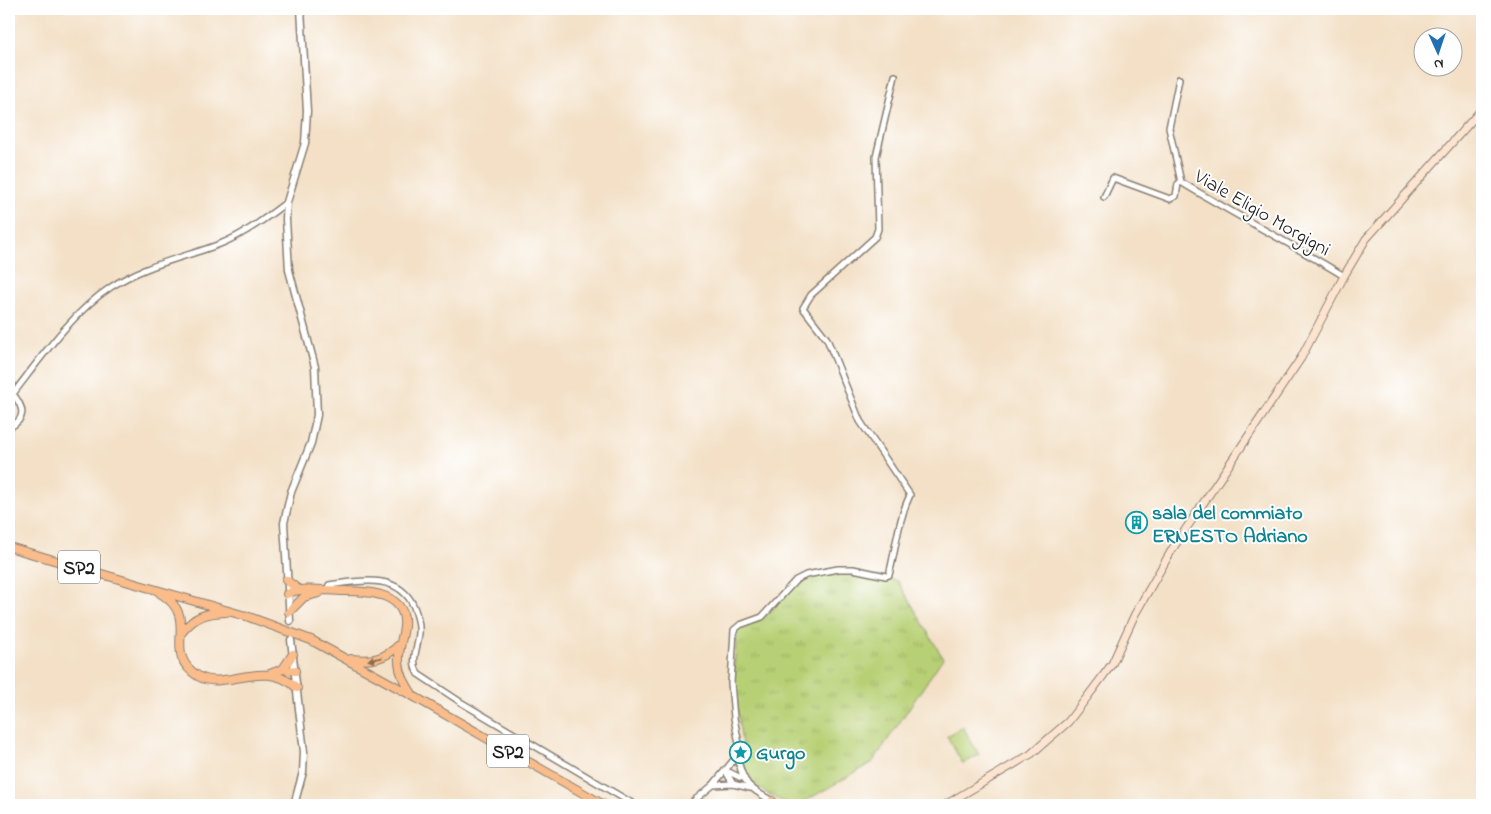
<svg xmlns="http://www.w3.org/2000/svg" width="1491" height="814" viewBox="0 0 1491 814" font-family="'Indie Flower',sans-serif">
<defs>
<pattern id="grass-tufts" width="24" height="20" patternUnits="userSpaceOnUse" patternTransform="scale(1.25)"><rect width="24" height="20" fill="#b8d075"/><path d="M3 7l-1-3M5 7V3M7 7l1-3M15 17l-1-3M17 17v-4M19 17l1-3" fill="none" stroke="#9eb265"/></pattern>
</defs>
<rect width="100%" height="100%" fill="#fff"/>
<filter id="ink" filterUnits="userSpaceOnUse"><feTurbulence type="fractalNoise" baseFrequency=".02" numOctaves="2"/><feDisplacementMap in="SourceGraphic" scale="10" xChannelSelector="R" yChannelSelector="G"/><feConvolveMatrix kernelMatrix="1 2 1 2 8 2 1 2 1" color-interpolation-filters="sRGB"/></filter>
<filter id="wash" filterUnits="userSpaceOnUse"><feTurbulence type="fractalNoise" baseFrequency=".0096" numOctaves="4" result="noise"/><feDisplacementMap in="SourceGraphic" scale="20" xChannelSelector="R" yChannelSelector="G"/><feGaussianBlur stdDeviation="1.12" result="paint"/><feColorMatrix in="noise" values="0 0 0 0 0 0 0 0 0 0 0 0 0 0 0 0 0 1.4 0 .05"/><feComposite in="paint" operator="in"/></filter>
<g filter="url(#wash)">
<rect width="100%" height="100%" fill="#f3e0c6"/>
<path fill="url(#grass-tufts)" stroke="#6a7648" d="M851,570L898,581L943,658L872,763L798,805C783,805 749,785 743,771C740,763 741,752 742,744L733,681L737,632L742,627L764,618L798,582L806,577Z"/>
<path fill="#b8d075" stroke="#6a7648" d="M963,727L979,755L963,764L947,736Z"/>
</g>
<g filter="url(#ink)">
<g fill="none" stroke-linecap="round" stroke-linejoin="round">
<defs>
<path id="minor" d="M1179,79L1169,128L1181,182C1235,215 1290,243 1344,276
M1104,197L1113,178L1170,199L1176,196L1178,184L1181,182
M9,399C38,362 71,313 111,287C144,265 183,258 220,244C245,234 266,218 287,202
M9,428C27,418 24,408 13,394
M326,591L329,585C358,581 399,572 414,607C417,615 420,624 419,633C418,648 410,660 418,674L462,703L635,805
M737,756C744,789 752,789 779,805
M725,770L741,778
M725,770L733,784
M713,785L733,784L750,788
M689,805L713,785L737,756L740,749L734,718L731,683L734,630L740,625L762,617L796,580L806,575L838,569H853L886,576L889,575C896,548 898,520 910,495L860,421L827,339L803,308L811,295L875,237L878,229L876,157L895,76"/>
<path id="tertiary" d="M290,621L284,523L291,492L311,443L317,415L315,367L289,270L286,219L287,202L305,143L307,111L301,9
M291,640L304,752L303,772L294,805"/>
<path id="secondary" d="M945,805L1031,754L1068,722L1085,700L1112,664L1135,614L1173,548L1301,358L1344,276L1366,239L1482,109"/>
<path id="primary" d="M9,547L249,617L311,640L413,696L604,805
M286,580L299,590
M160,593C203,619 159,652 198,676C225,692 265,657 297,688
M287,594C302,586 326,591 343,591C370,591 412,593 403,633C401,643 398,652 399,663C400,675 406,684 412,694
M289,612L304,597L319,593
M182,632C195,616 205,613 226,612
M351,659C372,661 384,660 400,644
M283,669L293,654
M270,674L283,669L295,671
M772,801L774,805"/>
</defs>
<use href="#minor" stroke="#887e71" stroke-width="8"/>
<use href="#tertiary" stroke="#887e71" stroke-width="9"/>
<use href="#secondary" stroke="#887e71" stroke-width="9"/>
<use href="#primary" stroke="#887e71" stroke-width="10"/>
<use href="#minor" stroke="#fff" stroke-width="5"/>
<use href="#tertiary" stroke="#fff" stroke-width="6"/>
<use href="#secondary" stroke="#fde4d0" stroke-width="7"/>
<use href="#primary" stroke="#f9bc8a" stroke-width="8"/>
</g>
<defs><path id="oneway-solid" d="M-6-.8H1V-3.2L6.5 0L1 3.2V.8H-6Z" transform="scale(1.25)"/></defs>
<use fill="#8a6c53" href="#oneway-solid" transform="translate(375 659) rotate(169)"/>
</g>
<defs>
<symbol id="building-ring" viewBox="-11 -11 22 22"><circle r="9.5" fill="#fff" stroke="#0f9aa8" stroke-width="1.5"/><path d="M-4-6H4V6H1V3H-1V6H-4ZM-2.5-4.3h1.7v1.8h-1.7ZM.8-4.3h1.7v1.8H.8ZM-2.5-1h1.7V.8h-1.7ZM.8-1h1.7V.8H.8Z" fill="#0f9aa8"/></symbol>
<symbol id="sight-ring" viewBox="-11 -11 22 22"><circle r="9.5" fill="#fff" stroke="#0f9aa8" stroke-width="1.5"/><path d="M0-6L1.8-2.2L6-1.7L2.9 1.2L3.7 5.4L0 3.3L-3.7 5.4L-2.9 1.2L-6-1.7L-1.8-2.2Z" fill="#0f9aa8"/></symbol>
</defs>
<g fill-rule="evenodd">
<use href="#building-ring" x="1124" y="510" width="25" height="25"/>
<use href="#sight-ring" x="728" y="740" width="25" height="25"/>
</g>
<g text-anchor="middle" stroke-width="4" stroke-linejoin="round" paint-order="stroke">
<g fill="#fff" stroke="#606060" stroke-width="1">
<rect x="58" y="550.5" width="42" height="33" rx="4"/>
<rect x="487" y="734.5" width="42" height="33" rx="4"/>
</g>
<g font-size="19" font-weight="bold" fill="#1c1c1c">
<text x="79" y="574">SP2</text>
<text x="508" y="758">SP2</text>
</g>
<g font-size="20" fill="#1c1c1c" stroke="#fff">
<text transform="translate(1263 212) rotate(30)" y="7">Viale Eligio Morgigni</text>
</g>
<g font-size="20" font-weight="bold" fill="#0d838f" stroke="#fff" text-anchor="start">
<text x="1152" y="519">sala del commiato<tspan x="1152" dy="23">ERNESTO Adriano</tspan></text>
<text x="756" y="759">Gurgo</text>
</g>
</g>
<rect width="1491" height="814" fill="none" stroke="#fff" stroke-width="30"/>
<g transform="translate(1438 52) rotate(177)"><circle r="24" fill="#ffffff" stroke="#a4a4a4"/>
<path d="M0-4L9 19L0 12L-9 19Z" fill="#1f6fb2"/>
<text y="-8" font-size="14" font-weight="bold" text-anchor="middle" fill="#1c1c1c">N</text>
</g>
</svg>
